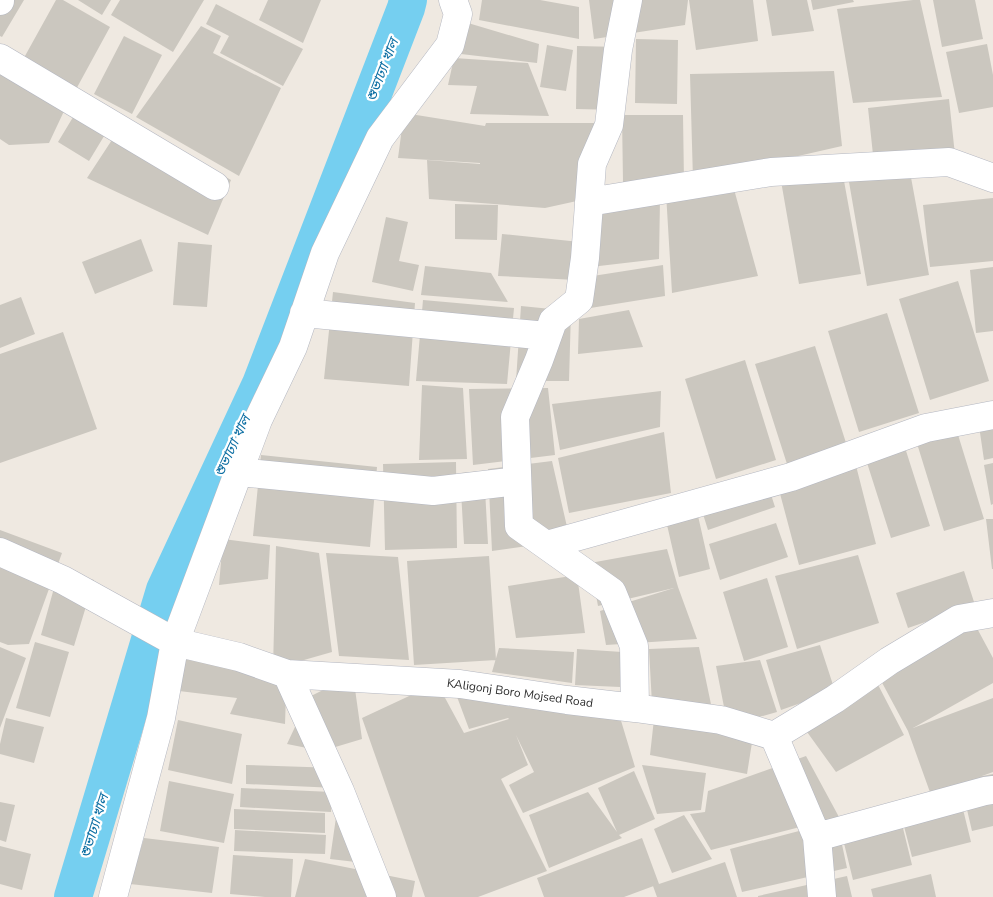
<svg xmlns="http://www.w3.org/2000/svg" width="993" height="897" viewBox="0 0 993 897" font-family="'Nunito Sans','Noto Sans Bengali',sans-serif">
<rect width="100%" height="100%" fill="#efe9e1"/>
<g fill="none" stroke-linecap="round" stroke-linejoin="round">
<path stroke="#75cff0" stroke-width="38" d="M73,897L165,590L261,384L406,8L408,0"/>
</g>
<path fill="#cbc7bf" d="M0,0H24L2,37L0,36Z
M56,0H63L110,27L68,104L15,74Z
M78,0H111L102,15Z
M120,0H204L173,52L111,15Z
M268,0H321L303,43L259,20Z
M482,0H540L579,7V39L479,20Z
M589,0H688L685,25L594,39Z
M689,0H753L758,41L696,50Z
M766,0H807L814,31L772,36Z
M811,0H853L854,2L813,10Z
M913,0H920L942,97L853,103L837,9Z
M933,0H975L983,39L942,47Z
M216,4L303,49L283,86L220,53L229,36L206,24Z
M468,23L539,44L537,63L461,54Z
M201,26L221,36L213,53L281,88L239,176L136,117Z
M124,36L162,55L132,114L94,94Z
M636,39L678,40L677,104L635,103Z
M987,44L993,75V107L959,113L946,52Z
M547,45L573,50L566,91L540,87Z
M577,46L620,47L619,110L576,109Z
M454,58L528,63L549,116L470,114L477,86L448,85Z
M0,66L65,109L49,143L9,145L0,139Z
M834,71L842,146L693,180L690,74Z
M84,99L115,118L89,161L58,142Z
M949,99L955,155L874,164L868,108Z
M404,113L485,126L486,123H595L586,199L545,208L429,199L427,160L480,164V163L398,158Z
M622,115H683L684,182H623Z
M125,120L231,180L208,235L87,178Z
M842,170L861,274L799,284L781,181Z
M910,172L929,275L867,286L849,182Z
M732,182L758,276L672,293L666,193Z
M993,198V261L930,267L923,205Z
M660,199L659,259L582,268L583,208Z
M455,204L498,205L497,240L455,239Z
M386,217L408,222L399,261L419,265L413,291L372,282Z
M502,234L580,242L576,280L498,276Z
M141,239L153,271L95,294L82,262Z
M178,242L212,245L207,307L173,305Z
M663,265L665,296L578,310L580,278Z
M425,266L491,273L508,302L421,295Z
M993,267V331L976,333L970,270Z
M958,281L989,381L930,400L899,299Z
M333,292L415,303L409,386L324,379Z
M21,297L35,334L0,348V305Z
M423,300L514,308L507,384L416,381Z
M521,306L571,311L569,381H516Z
M629,310L643,347L578,354L579,319Z
M887,313L919,413L859,432L828,331Z
M63,332L97,429L0,463V354Z
M815,346L847,446L787,464L755,364Z
M745,360L776,460L716,479L685,379Z
M422,385L463,388L467,459L419,460Z
M548,388L555,455L473,465L469,389Z
M661,391L660,427L560,450L552,404Z
M993,417V458L984,460L978,419Z
M955,425L984,519L944,531L915,437Z
M664,432L671,493L569,513L558,458Z
M900,432L930,526L891,538L861,444Z
M852,450L876,544L799,565L774,471Z
M261,455L377,467L370,547L253,536Z
M552,461L570,540L492,551L488,469Z
M456,462L457,548L385,550L383,464Z
M993,463V504L991,505L984,465Z
M484,471L488,544H464L460,473Z
M764,473L775,507L708,530L697,495Z
M694,498L710,569L679,577L662,503Z
M986,519H993V569H992Z
M776,523L788,557L720,580L709,544Z
M0,530L62,553L29,644L8,645L0,642Z
M223,539L270,545L268,579L219,585Z
M276,546L319,553L332,652L276,668L287,666L285,724L230,714L237,698L179,691V653L273,669Z
M667,549L678,587L697,639L606,645L600,611L674,588L598,606L590,563Z
M326,553L398,557L409,660L339,656Z
M858,555L879,623L797,649L775,576Z
M489,556L496,660L414,665L407,561Z
M59,570L94,580L74,646L41,635Z
M964,571L975,605L908,628L896,593Z
M577,575L585,633L516,638L508,586Z
M767,578L788,647L744,661L723,592Z
M972,619L993,658V683L913,728L993,698V772L982,776L993,774V826L972,831L961,784L931,795L908,731L879,677Z
M35,642L69,652L50,717L16,708Z
M820,645L835,691L781,710L766,660Z
M0,647L26,658L0,728Z
M699,647L712,709L652,704L649,649Z
M499,648L574,652L572,683L492,672Z
M577,649L622,652L620,687L575,685Z
M760,660L777,712L748,720L725,712L716,666Z
M874,677L904,735L836,772L802,725Z
M437,683L464,733L509,719L508,718L469,729L453,686L619,714L635,767L523,813L509,785L534,772L516,735L528,765L501,779L547,871L478,897H425L362,718Z
M335,684L355,689L362,739L322,751L287,744L309,697Z
M6,718L44,727L34,763L0,754V744Z
M654,719L754,730L747,774L650,755Z
M178,720L242,734L232,784L168,770Z
M806,756L839,817L711,850L690,814L705,812L708,791Z
M246,765L337,768L336,788L246,784Z
M642,765L706,773L701,810L657,814Z
M634,771L655,819L619,835L622,838L549,868L529,815L588,792L617,832L598,788Z
M342,776L373,864L330,859Z
M169,781L234,794L224,843L160,831Z
M241,788L332,792L331,812L240,807Z
M959,793L971,842L912,857L899,807Z
M0,802L15,805L6,842L0,840Z
M234,809L325,813V833L234,829Z
M684,815L712,859L672,873L654,829Z
M900,816L912,865L853,880L841,831Z
M837,821L847,868L742,892L730,849Z
M235,830L326,835L325,854L234,851Z
M144,838L219,847L212,893L130,884Z
M642,838L659,884L624,897H544L537,878Z
M0,846L31,854L22,890L0,884Z
M233,855L293,859L291,897H265L230,894Z
M305,859L415,881L412,897H295Z
M725,862L737,897H657L653,886Z
M931,874L936,897H873L871,889Z
M847,876L852,897H758V896Z"/>
<g fill="none" stroke-linecap="round" stroke-linejoin="round">
<defs>
<path id="street" d="M0,1V0
M0,58L215,186
M589,202L771,172L949,162L993,178
M304,313L547,336
M239,472L433,491L517,481
M547,545L791,477L926,428L993,415
M0,552L63,580L175,642L239,657L287,674L460,684L567,700L635,708L634,646L612,592L519,526L515,417L539,360L553,321L579,300L585,258L592,164L609,125L618,50L628,0
M287,674L340,791L382,897
M635,708L721,720L774,736L817,837L822,897
M774,736L835,699L889,661L959,619L993,613
M817,837L985,791L993,790
M113,897L161,718L175,642L258,420L293,347L325,253L380,138L450,45L458,14L453,0"/>
</defs>
<use href="#street" stroke="#b4b7c1" stroke-width="29"/>
<use href="#street" stroke="#fff" stroke-width="28"/>
</g>
<g text-anchor="middle" stroke-width="4.5" stroke-linejoin="round" paint-order="stroke">
<g font-size="12" fill="#2e2e2e" stroke="#fff">
<text transform="translate(520 693) rotate(8)" y="4">KAligonj Boro Mojsed Road</text>
</g>
<g font-size="14" font-style="italic" fill="#0d6fa3" stroke="#fff">
<text transform="translate(382 70) rotate(-69)" y="5">শুভাঢ্যা খাল</text>
<text transform="translate(232 446) rotate(-65)" y="5">শুভাঢ্যা খাল</text>
<text transform="translate(94 826) rotate(-73)" y="5">শুভাঢ্যা খাল</text>
</g>
</g>
</svg>
